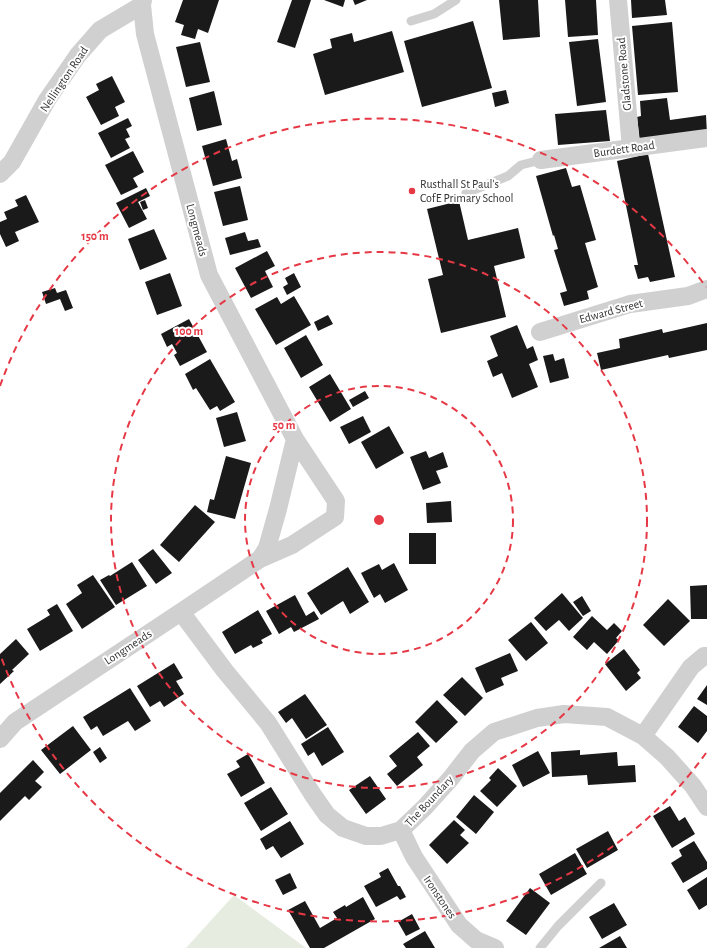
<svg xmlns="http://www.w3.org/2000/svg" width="707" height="948" viewBox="0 0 707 948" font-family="'Alegreya Sans',sans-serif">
<rect width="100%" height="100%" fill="#fff"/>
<path fill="#e6ecdf" d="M234,895L306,948H186Z"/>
<path fill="#1a1a1a" d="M183,0H219L208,33L198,29L195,39L181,35L184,25L175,22Z
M292,0H311L295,48L277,42Z
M324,0H345L343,7Z
M353,0H367L355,5Z
M499,0H538L540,37L503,40Z
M565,0H596L598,35L568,37Z
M631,0H665L667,15L632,18Z
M473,21L492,88L422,107L404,41Z
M672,22L678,92L638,95L632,26Z
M392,31L404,72L325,95L313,54L332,48L330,39L352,33L354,42Z
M598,39L606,102L577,106L569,42Z
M200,42L210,82L186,87L176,47Z
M112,76L125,102L115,107L119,116L101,125L86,97L99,90L96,84Z
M506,90L509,103L495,107L492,93Z
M214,91L222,125L197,131L189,98Z
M667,98L670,120L706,115L707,134L640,142L637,117L641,116L640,101Z
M606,110L610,141L558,145L555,114Z
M128,118L132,126L126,129L130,137L125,139L130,148L111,158L98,133Z
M226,139L232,161L237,159L242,178L213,186L202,146Z
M133,151L144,172L133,178L138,187L121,195L105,165Z
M648,154L675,277L650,282L648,277L638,279L634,265H638L617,161Z
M566,168L572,187L580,185L596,240L585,243L598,287L587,291L589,299L564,306L560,293L567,291L554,250L558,249L554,235L553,236L536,176Z
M240,186L248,220L223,226L214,192Z
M146,188L150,196L138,202L147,219L129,228L116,203Z
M26,195L39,222L15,232L19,241L6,247L0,234V222L7,219L4,212L18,206L15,200Z
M145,200L148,208L143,210L140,202Z
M459,201L468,240L518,228L525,258L494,266L506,317L441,333L428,279L443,275L427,209Z
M154,229L167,259L140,270L128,239Z
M245,232L248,241L258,239L261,247L230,255L225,238Z
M267,251L275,266L265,271L273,287L251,298L235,268Z
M170,273L182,306L157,315L145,282Z
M294,273L301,287L287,295L283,287L288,284L285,278Z
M55,288L57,293L66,290L73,308L65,311L60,299L46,304L42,292Z
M294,296L311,325L276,345L255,309L277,297L281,304Z
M328,315L333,324L318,331L314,322Z
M189,319L207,352L180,366L174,355L177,353L172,344L167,347L161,334Z
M707,323V350L669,358L668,355L601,370L597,353L620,348L619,339L662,329L663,333Z
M517,325L527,349L533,346L538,360L529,364L538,387L512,398L502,373L493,377L487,361L498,356L490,336Z
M306,335L323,365L301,378L284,348Z
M553,354L555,361L564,358L569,378L550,383L543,356Z
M210,359L235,402L220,411L217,406L210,410L196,388L193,390L185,374Z
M330,374L351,409L330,422L309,387Z
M365,391L369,398L353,407L349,400Z
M237,412L246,441L224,447L216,418Z
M363,416L371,432L349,444L340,427Z
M389,426L404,453L376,469L361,442Z
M426,451L429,458L443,452L448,467L436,471L441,483L423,490L410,457Z
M226,456L251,463L235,519L207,512L210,499L214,500Z
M451,501L452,522L427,523L426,503Z
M195,505L215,522L179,562L160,545Z
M409,533H436V564H409Z
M153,549L172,573L156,584L138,560Z
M132,562L147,586L116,605L100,580L109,575L110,576Z
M394,563L408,590L385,603L380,594L374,598L361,573L379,564L382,570Z
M348,567L369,602L350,614L343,601L321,615L307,593Z
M93,575L115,607L82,629L66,604L82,593L77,585Z
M707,585V619H691L690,586Z
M562,593L583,618L569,631L559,620L546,631L534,618Z
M295,595L306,616L314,611L319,619L294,632L291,627L279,634L266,611Z
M582,596L591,611L583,616L573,602Z
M668,599L690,621L664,646L643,625Z
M57,604L73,631L40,651L27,629L50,615L47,610Z
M258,610L272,634L261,640L263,643L253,648L251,645L235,654L222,632Z
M592,616L607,630L614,623L622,631L616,638L619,640L607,654L594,642L587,650L573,637Z
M531,622L548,643L526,661L508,640Z
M16,639L29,654L12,670L14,671L0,684V654Z
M624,649L640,670L637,673L641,678L626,691L605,664Z
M510,653L518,671L501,678L504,685L486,693L475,668Z
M174,663L183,678L176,681L184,694L164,707L160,701L150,707L137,686Z
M462,677L483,698L465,716L443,695Z
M707,685V705L697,699Z
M130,688L151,721L135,731L128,721L103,736L97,726L91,730L83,717Z
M305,694L327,725L306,739L292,718L286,723L278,712Z
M437,700L458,722L436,743L415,722Z
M694,706L707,716V731L698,743L678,727Z
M73,726L91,750L60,774L41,750Z
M328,727L344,752L322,766L314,752L308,756L301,744Z
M418,732L430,746L417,757L423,765L397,786L387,774L397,766L389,756Z
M100,747L107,758L100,763L93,752Z
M580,750V755L617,752L618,766L635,765L636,782L588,785L587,775L552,777L551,752Z
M538,751L550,773L523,787L512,765Z
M248,754L265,783L241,797L227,774L240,767L236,761Z
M33,760L44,772L35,781L42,787L29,800L25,796L0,821V793Z
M498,768L517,786L497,807L480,791L491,780L489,778Z
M370,776L386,799L366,814L349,790Z
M271,787L288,814L261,831L244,803Z
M474,795L494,812L476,834L456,817Z
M670,806L679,821L685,817L695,834L672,848L653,816Z
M454,820L465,830L460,835L469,843L447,864L429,845Z
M290,821L304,844L281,858L273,846L266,850L260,839Z
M608,831L618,850L587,868L576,849Z
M694,841L707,862V869L683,883L671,863L682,856L679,850Z
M575,853L587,874L551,895L539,874Z
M388,868L398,886H400L406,897L400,900L397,896L376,907L364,886L381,877L379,873Z
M290,873L297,888L283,895L275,880Z
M707,877V905L699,910L687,890Z
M530,888L550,903L526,935L506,921Z
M363,897L375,919L324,948H310L288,910L305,901L320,928L337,918L333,912L345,905L346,907Z
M614,903L627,925L602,939L589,917Z
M412,914L420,929L406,936L398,922Z
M425,931L435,948H406L403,944Z
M620,936L627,948H599Z"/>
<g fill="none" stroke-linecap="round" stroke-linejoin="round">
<path stroke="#d0d0d0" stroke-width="9" d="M411,21L434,14L456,0
M466,193L508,176L521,165L541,160
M540,948L558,926L601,883"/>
<path stroke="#d0d0d0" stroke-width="18" d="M618,0L631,148
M541,160L707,138
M0,174L12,162L47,100L78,55L100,30L142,5
M540,332L630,304L688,296L707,289
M260,559L292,545L335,517L336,501L295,439
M181,612L225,671L268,723L313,795L327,815L343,828L366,836H381L401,830L425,807L451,778L472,751L494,732L537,718L564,714L607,717L643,736L667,757L693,786L707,807
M643,736L691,667L704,656H707
M0,739L15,722L181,612L260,559L267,548L278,509L295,439L209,275L145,34L142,5L143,0
M401,830L414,857L459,925L476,940L495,948"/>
</g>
<g fill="none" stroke="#e63946" stroke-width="2" stroke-dasharray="7 5">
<circle cx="379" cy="520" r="134"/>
<circle cx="379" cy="520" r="268"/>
<path d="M706 753A402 402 0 0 1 0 654M0 386A402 402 0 0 1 706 287"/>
</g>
<circle fill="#e63946" stroke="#fff" stroke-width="1.5" cx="412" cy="191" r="4"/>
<g text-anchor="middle" stroke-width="4" stroke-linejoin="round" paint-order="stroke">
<g font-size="12" fill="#333" stroke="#fff">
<text transform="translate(624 74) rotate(-95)" y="4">Gladstone Road</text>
<text transform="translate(64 79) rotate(-56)" y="4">Nellington Road</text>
<text transform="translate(624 149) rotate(-8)" y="4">Burdett Road</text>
<text transform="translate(197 230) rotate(75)" y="4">Longmeads</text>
<text transform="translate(611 311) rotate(-15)" y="4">Edward Street</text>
<text transform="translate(128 647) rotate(-33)" y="4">Longmeads</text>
<text transform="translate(429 801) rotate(-47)" y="4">The Boundary</text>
<text transform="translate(440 897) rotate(56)" y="4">Ironstones</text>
</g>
<g font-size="12" fill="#333" stroke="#fff" text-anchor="start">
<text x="420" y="188">Rusthall St Paul's<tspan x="420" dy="14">CofE Primary School</tspan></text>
</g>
</g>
<circle cx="379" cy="520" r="6" fill="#e63946" stroke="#fff" stroke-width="2"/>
<g font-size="12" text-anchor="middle" font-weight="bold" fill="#e63946" stroke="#fff" stroke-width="4" stroke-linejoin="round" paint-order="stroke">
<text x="95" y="240">150 m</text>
<text x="189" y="335">100 m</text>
<text x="284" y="429">50 m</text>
</g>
</svg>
